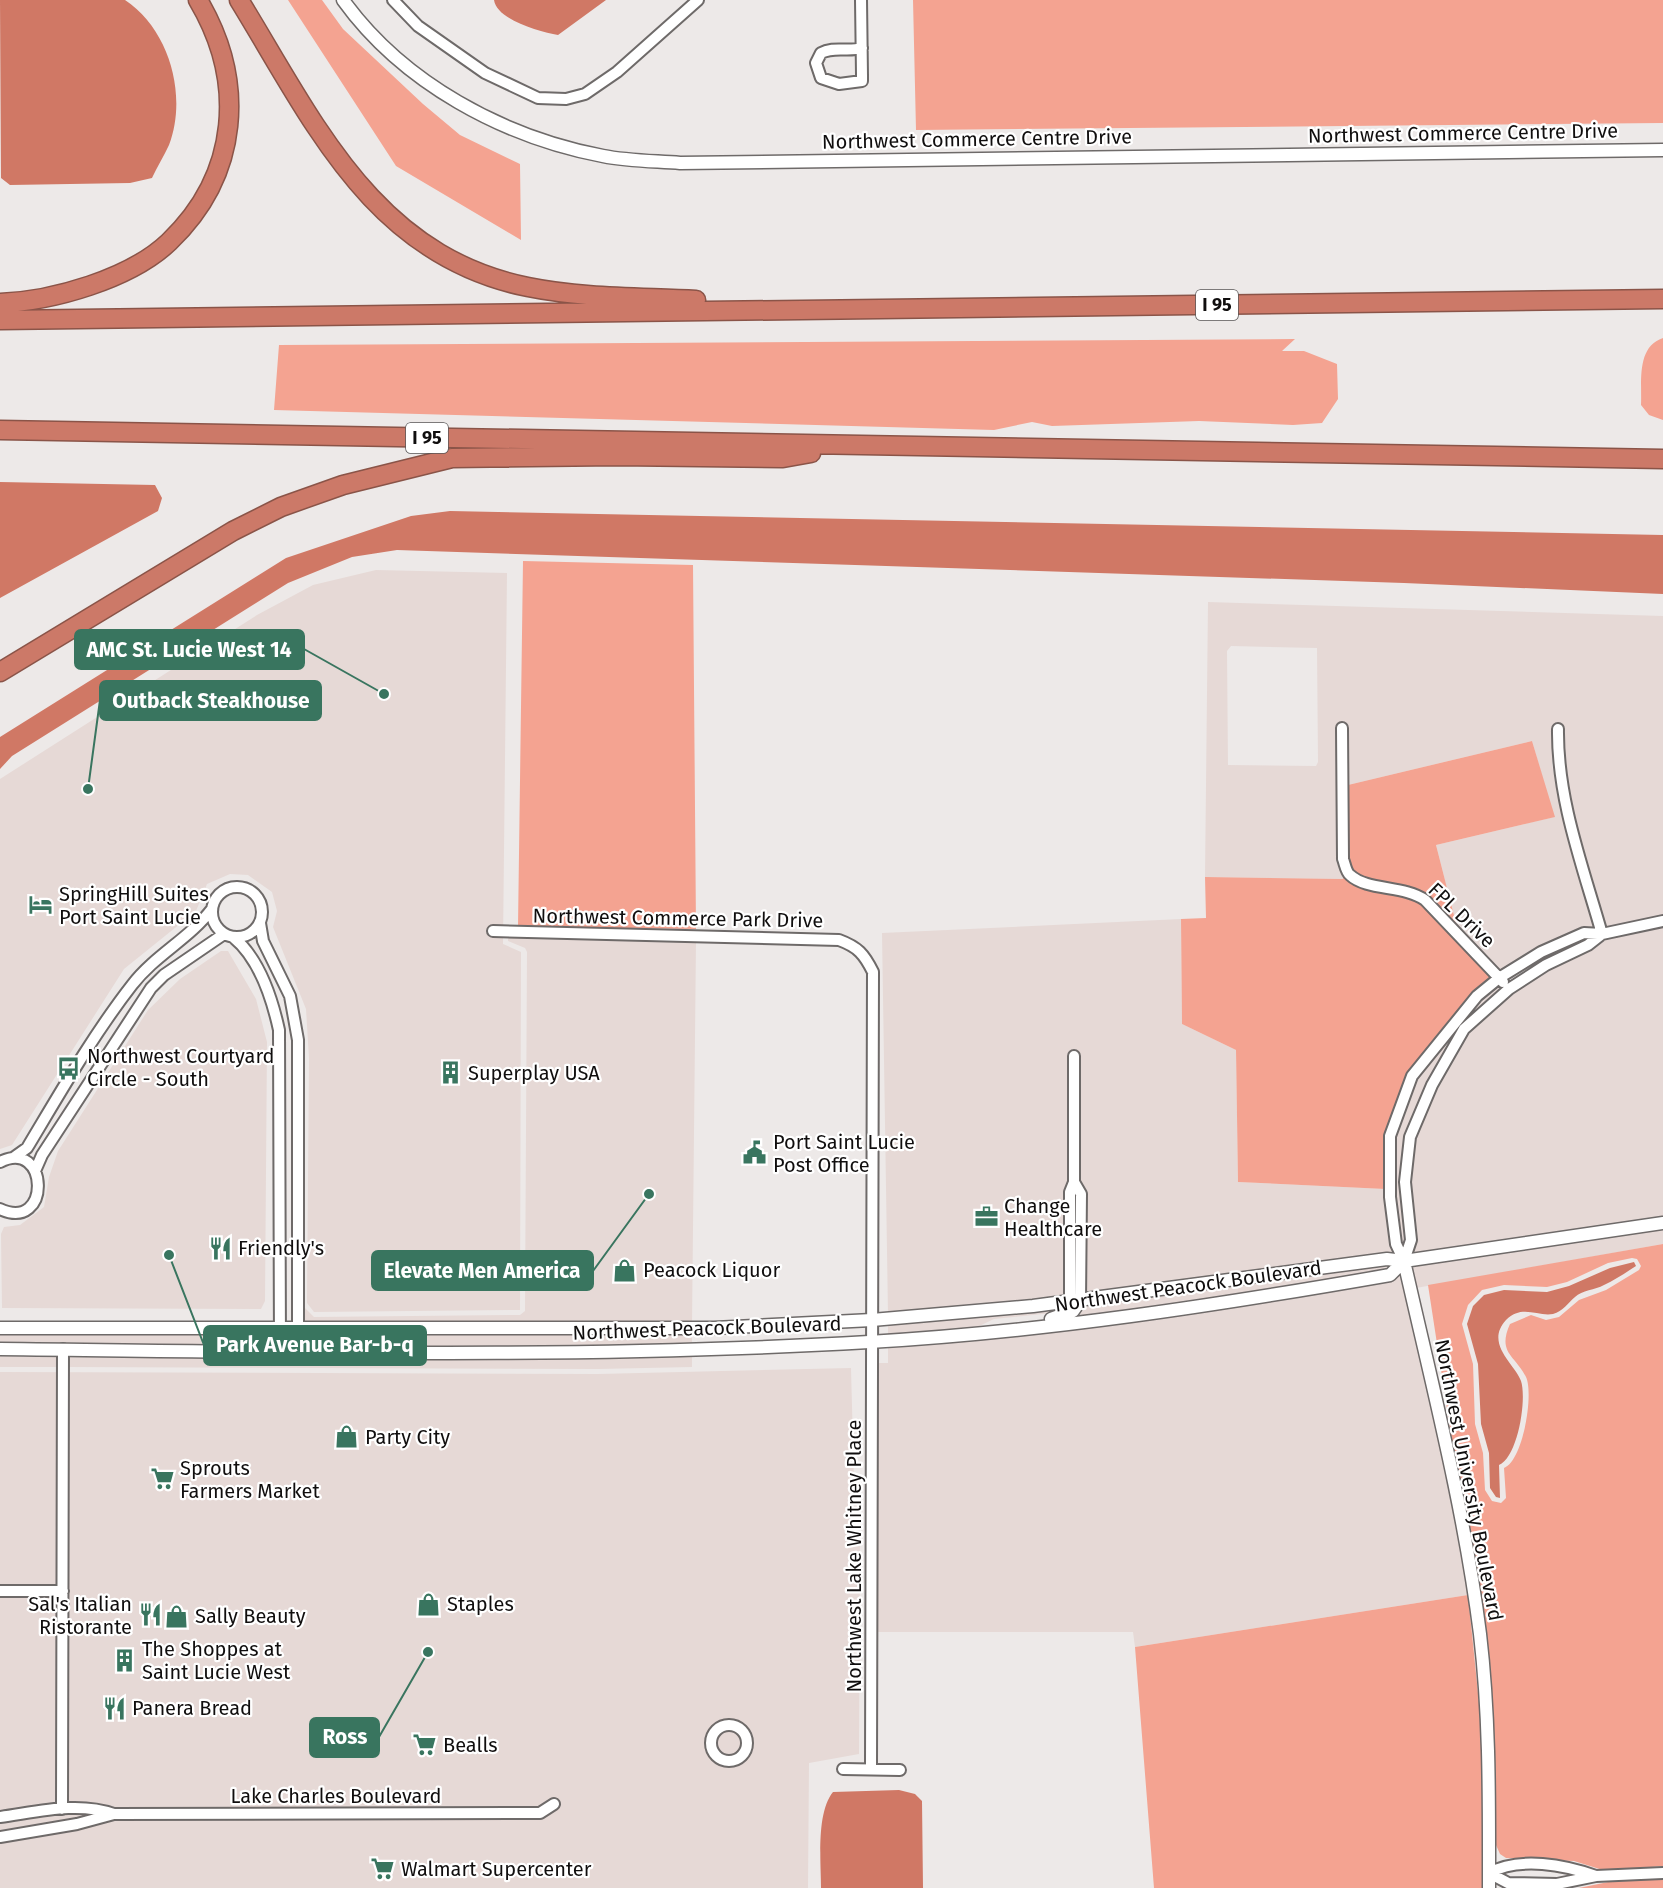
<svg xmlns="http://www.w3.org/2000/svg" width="1663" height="1888" viewBox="0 0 1663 1888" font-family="'Fira Sans',sans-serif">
<rect width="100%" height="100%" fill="#ede9e8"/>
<path fill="#e6d9d6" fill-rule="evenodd" d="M376,570L507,573L503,944L521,952L520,1310L314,1312L307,1303L309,1058L306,1009L273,927L277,911L272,892L248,875L230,874L207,884L196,911L124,969L12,1145L0,1149V779L257,615L313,585Z
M1208,602L1663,616V916L1606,928L1568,795L1563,764V724L1553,725L1552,765L1558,797L1595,929L1539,947L1500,971L1457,927L1436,845L1554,817L1532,741L1348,785V724H1337V858L1344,879L1205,877ZM1231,646L1317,648L1318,762L1316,766L1228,765L1227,651Z
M1181,919L1182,1024L1236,1050L1238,1182L1385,1189L1390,1244L1395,1255L1085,1295V1192L1080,1179L1079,1051H1069V1179L1064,1193L1065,1297L888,1314L882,933Z
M1663,926V1218L1412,1255L1416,1240L1410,1182L1416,1138L1437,1087L1469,1032L1513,992L1604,939Z
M508,937L696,941L692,1324L304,1325V1307L314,1317L520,1315L525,1311L527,952L525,948L508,941Z
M221,951H228L256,999L267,1042L265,1301L261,1309L2,1308L1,1234L4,1227L20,1225L44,1207L49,1177L58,1151L148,1010L180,979Z
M1498,985L1502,989L1460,1027L1405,1136L1399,1182L1406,1240L1403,1247L1396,1197V1137L1416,1078L1481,999Z
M1663,1228V1244L1416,1288L1410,1265Z
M1387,1264L1394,1265L1388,1271L1237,1296L1069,1319L1083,1305Z
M1401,1272L1442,1452L1468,1595L1135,1647L1133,1632H877L878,1363H888V1345Z
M1070,1306L1061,1312L994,1319L975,1328L888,1336V1323Z
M0,1333L275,1334L274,1346L0,1344Z
M692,1333V1345L304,1347V1334Z
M0,1354H58L57,1367H0Z
M68,1354L692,1355V1367L598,1369L68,1367Z
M851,1368L854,1483L860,1526L859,1754L809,1763L808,1888H0V1372L598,1374Z"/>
<path fill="#f4a391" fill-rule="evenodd" d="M288,0H322L343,29L423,104L460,135L520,164L521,240L396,166Z
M913,0H1663V123L916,130Z
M1663,338V420L1649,415L1641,405C1642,382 1636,347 1663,338Z
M1295,339L1282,351H1304L1337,364L1338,399L1322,423L1293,425L1199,421L1052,426L1032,422L994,430L274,410L279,345Z
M523,561L693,565L696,929L518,927Z
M1532,741L1555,817L1436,845L1457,927L1418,889L1362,877L1353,871L1348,858V785Z
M1344,876C1365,895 1399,888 1422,904L1491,978L1472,993L1406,1074L1385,1134V1189L1238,1182L1236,1050L1182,1024L1181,919L1206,918L1205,877L1343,879Z
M1663,1244V1866L1606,1871L1574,1861L1506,1858L1500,1854L1496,1845L1495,1757L1490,1689L1428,1285ZM1632,1258L1637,1259L1641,1266L1639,1270L1606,1290L1579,1300L1559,1317L1546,1320L1531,1315L1510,1324C1497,1353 1515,1355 1526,1377C1534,1394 1523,1461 1504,1468L1506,1498L1501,1503L1492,1501L1485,1490L1483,1453L1475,1424L1473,1364L1462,1324L1468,1305L1482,1290L1504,1285L1547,1287L1567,1282L1608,1263Z
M1468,1595L1484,1752L1485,1888H1154L1135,1647Z
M1663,1877V1888H1579L1613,1881Z"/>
<path fill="#d07865" d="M0,0H125C169,29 188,95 169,145C164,156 157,167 152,178L130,183L10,185L1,178Z
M494,0H606L558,35C540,32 497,20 494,0Z
M0,482L155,485L162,498L158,511L0,598Z
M450,511L1663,535V594L1404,583L397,550L352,557L288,583L12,756L0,769V737L286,558L411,516Z
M1634,1262L1636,1266C1625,1273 1615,1280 1604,1285C1595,1290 1582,1290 1575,1297C1568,1303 1563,1311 1553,1314C1538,1317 1522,1304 1506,1320C1484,1344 1516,1365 1521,1381C1527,1399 1518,1457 1499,1465L1500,1498L1496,1497L1490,1488L1489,1453L1481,1424L1478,1364L1467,1324L1473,1306L1484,1295L1504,1290L1547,1292L1569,1286L1610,1268Z
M899,1790L915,1794L922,1801L923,1888H821C821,1862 816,1813 833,1792Z"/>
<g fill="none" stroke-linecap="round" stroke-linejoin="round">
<defs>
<path id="minor" d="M393,0L418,26L485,73L538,98L566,99L585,94L617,72L698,0
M861,0L862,75V81L839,84L821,78L816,63L821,53C833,46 848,52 862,48
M1342,728L1343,859C1345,864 1346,872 1350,875C1367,891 1404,885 1425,900L1503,982
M1558,729C1557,799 1583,867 1602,934
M212 912a25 25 0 1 1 50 0a25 25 0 1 1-50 0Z
M260,923L263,941L290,996L298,1040V1351
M493,931L839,940C858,947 864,954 873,972L871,1769
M233,937C259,958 272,998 279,1030L280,1351
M13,1158L27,1148C60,1093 93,1035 132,985C155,955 189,939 212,909
M0,1162C49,1137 52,1233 0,1209
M35,1171L42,1155L151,988L164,975L224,934
M1074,1182L1081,1194L1080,1301
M1404,1261L1396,1244L1390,1197V1136L1412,1076L1477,996L1499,978L1541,952L1584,933L1602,934L1663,921
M1404,1261L1411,1240L1405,1182L1410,1137L1432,1085L1464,1029L1509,989L1546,965L1588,945L1602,934
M1070,1302V1192L1074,1182V1056
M0,1591H63
M711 1743a18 18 0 1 1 36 0a18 18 0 1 1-36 0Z
M843,1769L900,1770
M62,1809L63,1349
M0,1817C37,1812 78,1801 114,1814
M0,1837L77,1824L114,1814L540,1813L554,1804
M1596,1876C1565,1865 1520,1856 1489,1873L1508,1883L1557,1884L1596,1876L1663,1873"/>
<path id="tertiary" d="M343,0C403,83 503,137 603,156C628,161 655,161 680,163L1663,150
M1404,1261C1432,1385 1464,1508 1480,1634C1490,1719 1489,1803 1489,1888
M1051,1319L1073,1311L1080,1301
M0,1328H714L872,1320L1033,1306L1387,1259L1404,1261L1663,1223
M0,1349C289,1352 580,1359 869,1342C1044,1332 1218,1305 1390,1275L1404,1261"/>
<path id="motorway" d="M239,0C314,122 373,256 528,287C582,298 640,297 696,300
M0,303C53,301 130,279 169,242C240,174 246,81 198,0
M0,320L1663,299
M0,430L1663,459
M0,672L233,531L281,507L343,485L452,458L617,456L783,458L811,453"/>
</defs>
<use href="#minor" stroke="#6e6a69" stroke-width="14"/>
<use href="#tertiary" stroke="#6e6a69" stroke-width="15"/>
<use href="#motorway" stroke="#8a5448" stroke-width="21"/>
<use href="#minor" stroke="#fff" stroke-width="10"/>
<use href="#tertiary" stroke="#fff" stroke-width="12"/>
<use href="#motorway" stroke="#cc7968" stroke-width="18"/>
</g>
<defs>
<symbol id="hotel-bare" viewBox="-9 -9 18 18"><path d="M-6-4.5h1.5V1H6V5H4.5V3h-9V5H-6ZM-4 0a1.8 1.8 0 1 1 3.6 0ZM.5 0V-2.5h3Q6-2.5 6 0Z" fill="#39755f" stroke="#fff" stroke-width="2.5" paint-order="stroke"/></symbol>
<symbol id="bus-bare" viewBox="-9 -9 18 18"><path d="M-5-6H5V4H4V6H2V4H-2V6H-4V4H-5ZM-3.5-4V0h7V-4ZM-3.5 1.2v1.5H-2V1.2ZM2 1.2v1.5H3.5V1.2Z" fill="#39755f" stroke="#fff" stroke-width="2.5" paint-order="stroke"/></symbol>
<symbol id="building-bare" viewBox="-9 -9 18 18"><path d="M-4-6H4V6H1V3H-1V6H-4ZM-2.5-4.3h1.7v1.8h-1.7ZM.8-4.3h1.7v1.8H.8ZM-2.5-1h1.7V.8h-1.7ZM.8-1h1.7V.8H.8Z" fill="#39755f" stroke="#fff" stroke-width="2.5" paint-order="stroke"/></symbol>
<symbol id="civic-bare" viewBox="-9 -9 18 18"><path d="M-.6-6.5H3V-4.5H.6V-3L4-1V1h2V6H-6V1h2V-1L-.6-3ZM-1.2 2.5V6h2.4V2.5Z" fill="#39755f" stroke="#fff" stroke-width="2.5" paint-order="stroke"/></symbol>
<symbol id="office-bare" viewBox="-9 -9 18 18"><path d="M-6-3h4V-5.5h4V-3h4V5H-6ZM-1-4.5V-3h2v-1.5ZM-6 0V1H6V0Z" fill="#39755f" stroke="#fff" stroke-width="2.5" paint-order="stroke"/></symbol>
<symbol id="restaurant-bare" viewBox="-9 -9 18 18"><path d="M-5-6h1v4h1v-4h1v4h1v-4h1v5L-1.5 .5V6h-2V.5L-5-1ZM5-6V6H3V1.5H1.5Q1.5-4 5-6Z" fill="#39755f" stroke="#fff" stroke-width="2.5" paint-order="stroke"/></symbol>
<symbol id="shop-bare" viewBox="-9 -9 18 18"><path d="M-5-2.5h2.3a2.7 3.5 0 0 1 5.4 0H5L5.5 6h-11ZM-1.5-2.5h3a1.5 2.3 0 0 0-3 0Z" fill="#39755f" stroke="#fff" stroke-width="2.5" paint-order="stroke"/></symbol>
<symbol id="supermarket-bare" viewBox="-9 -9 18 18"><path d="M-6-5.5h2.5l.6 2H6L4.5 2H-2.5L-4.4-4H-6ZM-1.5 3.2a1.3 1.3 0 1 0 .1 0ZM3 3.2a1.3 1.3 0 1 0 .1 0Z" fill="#39755f" stroke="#fff" stroke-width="2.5" paint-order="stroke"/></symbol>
</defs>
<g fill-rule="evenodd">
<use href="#hotel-bare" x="24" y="888" width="33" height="33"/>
<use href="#bus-bare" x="52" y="1052" width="33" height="33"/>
<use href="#building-bare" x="434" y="1056" width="33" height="33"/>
<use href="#civic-bare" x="738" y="1136" width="33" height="33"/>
<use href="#office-bare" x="970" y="1200" width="33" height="33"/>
<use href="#restaurant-bare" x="204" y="1232" width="33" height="33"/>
<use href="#shop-bare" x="608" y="1254" width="33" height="33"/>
<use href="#shop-bare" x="330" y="1420" width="33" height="33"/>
<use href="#supermarket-bare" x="146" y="1462" width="33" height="33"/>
<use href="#shop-bare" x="412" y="1588" width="33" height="33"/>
<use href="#restaurant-bare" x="134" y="1598" width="33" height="33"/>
<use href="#shop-bare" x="160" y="1600" width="33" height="33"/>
<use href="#building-bare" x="108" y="1644" width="33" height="33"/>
<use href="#restaurant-bare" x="98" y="1692" width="33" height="33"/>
<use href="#supermarket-bare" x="408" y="1728" width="33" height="33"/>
<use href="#supermarket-bare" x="366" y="1852" width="33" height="33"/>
</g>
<g text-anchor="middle" stroke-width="4.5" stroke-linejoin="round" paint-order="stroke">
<g fill="#fff" stroke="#585656" stroke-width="1.5">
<rect x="1196" y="290" width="42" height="30" rx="4.5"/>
<rect x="406" y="423" width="42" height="30" rx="4.5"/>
</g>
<g font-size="18" font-weight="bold" fill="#100e0e">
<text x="1217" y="311">I 95</text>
<text x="427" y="444">I 95</text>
</g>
<g font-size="20" fill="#100e0e" stroke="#fff">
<text transform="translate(1463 133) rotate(-1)" y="7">Northwest Commerce Centre Drive</text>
<text transform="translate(977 139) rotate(-1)" y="7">Northwest Commerce Centre Drive</text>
<text transform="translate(1462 915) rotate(44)" y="7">FPL Drive</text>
<text transform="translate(678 918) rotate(1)" y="7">Northwest Commerce Park Drive</text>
<text transform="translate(1188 1286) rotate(-8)" y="7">Northwest Peacock Boulevard</text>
<text transform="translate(707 1328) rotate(-2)" y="7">Northwest Peacock Boulevard</text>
<text transform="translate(1469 1480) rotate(79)" y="7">Northwest University Boulevard</text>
<text transform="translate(854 1556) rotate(-90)" y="7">Northwest Lake Whitney Place</text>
<text x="336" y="1803">Lake Charles Boulevard</text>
</g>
<g font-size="20" fill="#100e0e" stroke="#fff" text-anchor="start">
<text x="59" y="901">SpringHill Suites<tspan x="59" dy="23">Port Saint Lucie</tspan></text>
<text x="87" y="1063">Northwest Courtyard<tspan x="87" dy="23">Circle - South</tspan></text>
<text x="468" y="1080">Superplay USA</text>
<text x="773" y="1149">Port Saint Lucie<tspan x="773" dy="23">Post Office</tspan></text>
<text x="1004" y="1213">Change<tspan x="1004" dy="23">Healthcare</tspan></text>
<text x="238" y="1255">Friendly's</text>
<text x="643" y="1277">Peacock Liquor</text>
<text x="365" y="1444">Party City</text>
<text x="180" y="1475">Sprouts<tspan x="180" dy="23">Farmers Market</tspan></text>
<text x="132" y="1611" text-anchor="end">Sal's Italian<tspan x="132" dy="23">Ristorante</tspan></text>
<text x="447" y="1611">Staples</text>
<text x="195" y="1623">Sally Beauty</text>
<text x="142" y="1656">The Shoppes at<tspan x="142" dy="23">Saint Lucie West</tspan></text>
<text x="132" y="1715">Panera Bread</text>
<text x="443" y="1752">Bealls</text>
<text x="401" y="1876">Walmart Supercenter</text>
</g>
</g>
<path fill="none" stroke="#39755f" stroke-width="2" d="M384 694L304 649M88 789L100 700M649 1194L593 1271M169 1255L204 1345M428 1652L379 1737"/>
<g fill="#39755f" stroke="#fff" stroke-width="2">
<circle cx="384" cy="694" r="6"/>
<circle cx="88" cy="789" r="6"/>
<circle cx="649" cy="1194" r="6"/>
<circle cx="169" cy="1255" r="6"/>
<circle cx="428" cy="1652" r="6"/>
</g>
<g fill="#39755f" stroke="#39755f" stroke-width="2">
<rect x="75" y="630" width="229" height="39" rx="6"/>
<rect x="100" y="681" width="221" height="39" rx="6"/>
<rect x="372" y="1251" width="221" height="39" rx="6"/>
<rect x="204" y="1326" width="222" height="39" rx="6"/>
<rect x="310" y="1718" width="69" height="39" rx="6"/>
</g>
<g font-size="21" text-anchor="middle" font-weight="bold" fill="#fff">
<text x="189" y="657">AMC St. Lucie West 14</text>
<text x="211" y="708">Outback Steakhouse</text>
<text x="482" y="1278">Elevate Men America</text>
<text x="315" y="1352">Park Avenue Bar-b-q</text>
<text x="345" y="1744">Ross</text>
</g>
</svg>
